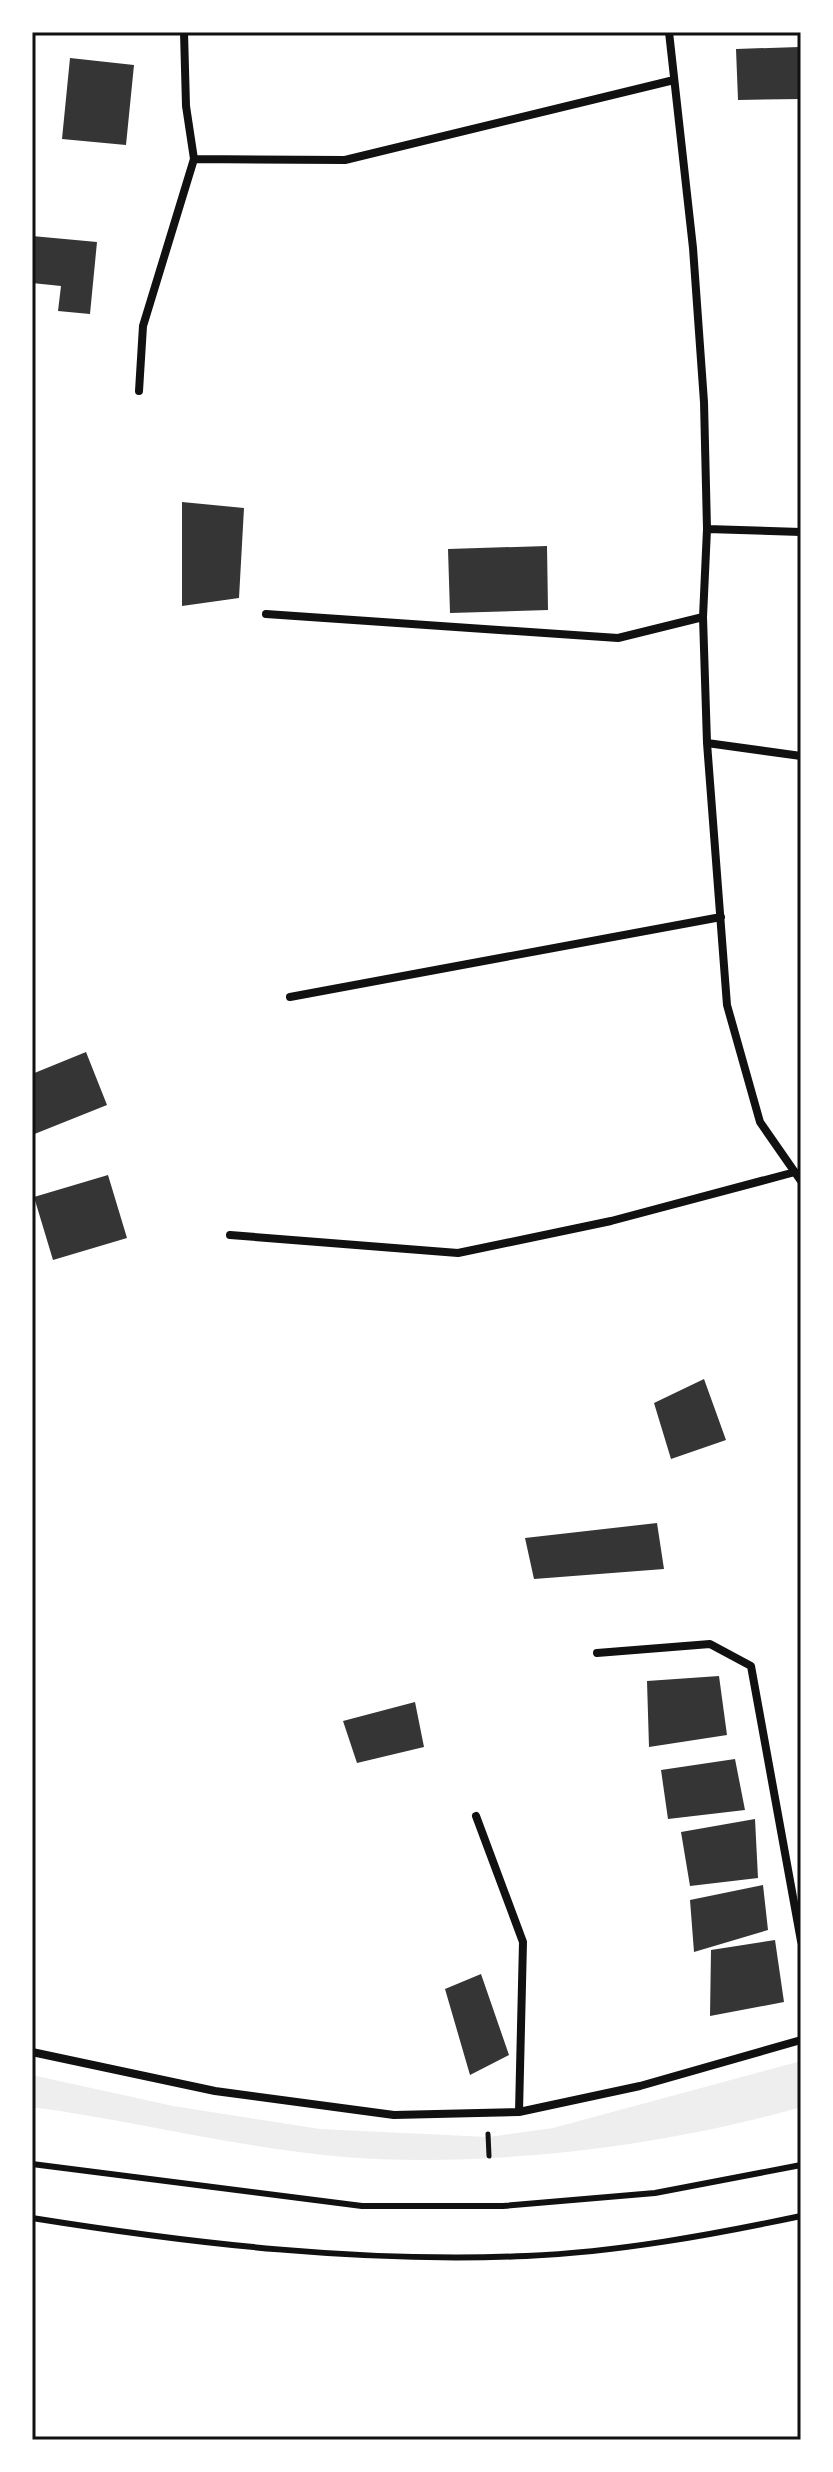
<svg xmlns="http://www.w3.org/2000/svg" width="833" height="2472" viewBox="0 0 833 2472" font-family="Georgia,serif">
<rect width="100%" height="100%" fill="#fff"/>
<path fill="#eee" d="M801,2061V2107C663,2147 487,2168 344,2157C239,2148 136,2121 32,2107V2075L173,2106L320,2129L488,2137L553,2128Z"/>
<path fill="#353535" d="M799,47L801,99L738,100L736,49Z
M70,58L134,65L126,145L62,139Z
M32,236L97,242L90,314L58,311L61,286L32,283Z
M182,502L244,508L239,598L182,606Z
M547,546L548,610L450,613L448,549Z
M86,1052L107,1105L32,1135V1074Z
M108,1175L127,1238L53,1260L34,1197Z
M704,1379L726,1440L671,1459L654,1403Z
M657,1523L664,1569L534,1579L525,1538Z
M719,1676L727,1735L649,1747L647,1681Z
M415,1702L424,1747L357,1763L343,1721Z
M735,1759L745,1810L668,1819L661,1770Z
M755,1819L758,1878L690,1886L681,1832Z
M763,1885L768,1930L694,1952L690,1900Z
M775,1940L784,2002L710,2016L711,1950Z
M481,1974L509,2055L470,2075L445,1989Z"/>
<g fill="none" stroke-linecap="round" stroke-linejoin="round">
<path stroke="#111" stroke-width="5" d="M488,2134L489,2156"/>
<path stroke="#111" stroke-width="6" d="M32,2164L362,2206H503L655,2193L801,2165
M32,2218C195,2244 361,2263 526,2256C618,2252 711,2235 801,2216"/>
<path stroke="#111" stroke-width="8" d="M184,32L186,106L194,159L345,160L674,80
M669,32L693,248L704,402L707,529L703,617L707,743L727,1005L760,1122L801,1181
M139,391L143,326L194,159
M707,529L801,532
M266,614L618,638L703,617
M707,743L801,756
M290,997L721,917
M230,1235L458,1253L611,1221L795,1172
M597,1653L710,1644L751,1666L801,1941
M476,1816L523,1942L519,2112
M32,2052L215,2091L394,2115L519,2112L640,2086L801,2040"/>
</g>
<rect width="833" height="2472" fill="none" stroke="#ffffff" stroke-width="68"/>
<rect x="34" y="34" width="765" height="2404" fill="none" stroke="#111" stroke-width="3"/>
</svg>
